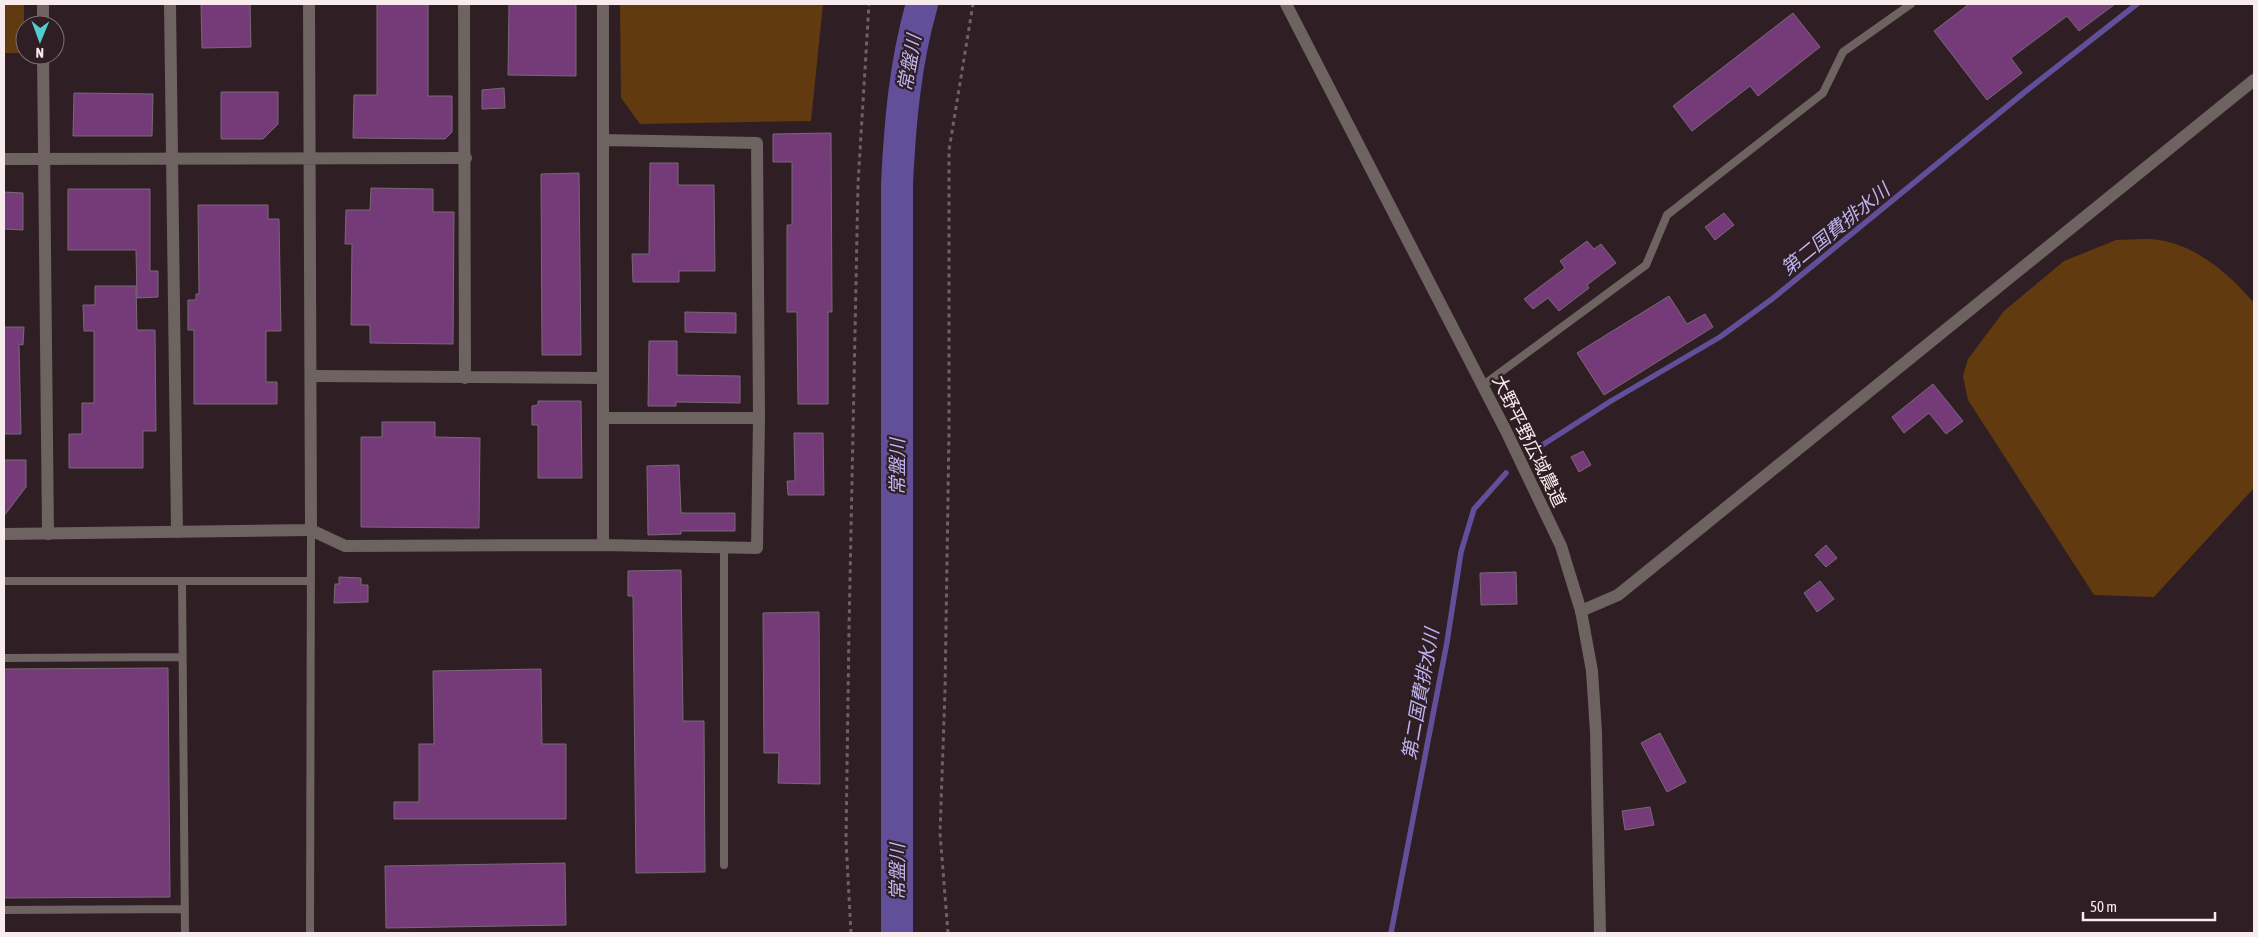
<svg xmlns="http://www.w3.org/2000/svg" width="2258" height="937" viewBox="0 0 2258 937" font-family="'Asap Condensed','Noto Sans JP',sans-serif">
<rect width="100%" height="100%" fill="#2f1e24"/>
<path fill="#613a0f" d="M4,4H24V53H4Z
M620,4H823L811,121L640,124L621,98Z
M2116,240C2130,240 2146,238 2159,240C2198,246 2230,275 2254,303V488L2154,597L2094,595L1968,400L1963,376L1968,359L2004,311L2064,261Z"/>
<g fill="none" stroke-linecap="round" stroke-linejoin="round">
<path stroke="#614f99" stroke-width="5.5" d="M1533,451L1611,401L1720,337L1772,299L2026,91L2137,4
M1391,933L1447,642L1461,552L1474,509L1506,473"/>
<path stroke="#614f99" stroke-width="32" d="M897,933V184C900,123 905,63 922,4"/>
</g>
<path fill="#753b78" stroke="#786978" d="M201,4H250L251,47L202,48Z
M377,4H428V96H452V132L445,139L353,138L354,95H377Z
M509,4H576V76L508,75Z
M1969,4H2115L2079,31L2067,16L2011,58L2022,73L1987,100L1934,31Z
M1793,13L1820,47L1758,96L1750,86L1692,131L1673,106Z
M504,88L505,108L482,109V90Z
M221,92H278V124L263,139H221Z
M74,93L153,94L152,136H73Z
M831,133L832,312H828V404H798L797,312H787V225H792V162H773V134Z
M650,163H678V185H714L715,271H679V282H633L632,254H649Z
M579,173L581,355H542L541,174Z
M371,188L433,189V212H454L453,344L370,343V325H351L352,244H345L346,210H370Z
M68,189H150V271H158V297L137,298L136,250H68Z
M4,192L23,193V230L4,229Z
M198,205H268V219H279L281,331H266V382H277V404H194V330H188V300H196V294H199Z
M1724,213L1734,225L1715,240L1705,227Z
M1587,241L1594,249L1601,244L1616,263L1587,285L1589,288L1559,311L1548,298L1533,309L1524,299L1565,268L1560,261Z
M95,286H136L137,330H155L156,431H143V468H69V434H82V403H94V331H84L83,305H95Z
M1669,296L1687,324L1705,314L1713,327L1604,395L1577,353Z
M685,312L736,313V333L685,332Z
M4,327H24L23,345L19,344L21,434H4Z
M649,341H677V375L740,376V403L676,402V406H648Z
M1933,384L1963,421L1946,434L1929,413L1904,433L1892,417Z
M538,401H581L582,478H538V425H532V406L538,405Z
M382,422H435V437L480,438L479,528L361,527V437H382Z
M794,433H823L824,495H788L787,481H795Z
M1583,451L1591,465L1579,472L1571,457Z
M4,460H26V487L4,516Z
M679,465L681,513H735V531H681V534L648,535L647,466Z
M1826,545L1837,558L1826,567L1815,555Z
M681,570L683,721H704L705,872L636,873L633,596H628V571Z
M1516,572L1517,604L1481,605L1480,573Z
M339,577L361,578V585H368V602L334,603L335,584H339Z
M1820,581L1834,599L1817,612L1804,593Z
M819,612L820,784L778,783L779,753H764L763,613Z
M168,668L170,897L4,898V669Z
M541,669L542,744H566V819H394V802H419V744H434L433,671Z
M1660,733L1686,782L1667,792L1641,743Z
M1650,807L1654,825L1625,830L1622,811Z
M565,863L566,925L386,928L385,866Z"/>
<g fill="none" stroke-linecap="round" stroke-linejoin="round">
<path stroke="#706065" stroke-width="3" stroke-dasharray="4 4" stroke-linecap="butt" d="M851,933L846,841L849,629L858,184L869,4
M948,933L940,833L945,691L949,431V150L973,4"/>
<path stroke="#6d6361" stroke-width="8" d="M1482,386L1646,265L1667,215L1823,93L1843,52L1911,4
M4,581H182
M4,658L181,657
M724,865V547
M4,910L185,909
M185,933L182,581H310
M310,933L311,530"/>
<path stroke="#6d6361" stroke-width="12" d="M43,4V25
M170,4L177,532
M464,4L465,378
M603,4V545
M43,55L48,534
M311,376L603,378
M603,418H759
M311,530L345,546L603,545L757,548L759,418L757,143L603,140
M1581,611L1618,595L2254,80"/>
<path stroke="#6d6361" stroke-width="12" d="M1286,4L1506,431L1561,546L1581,611L1592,671L1596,732L1600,933
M4,159L466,158
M4,534L311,530L309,4"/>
</g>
<g text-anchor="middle" stroke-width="4.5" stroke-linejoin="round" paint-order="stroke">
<g font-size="18" fill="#f7ebee" stroke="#2f1e24">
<text transform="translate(1529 441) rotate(64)" y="6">大野平野広域農道</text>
</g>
<g font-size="19" font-style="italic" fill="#bfb4f2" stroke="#2f1e24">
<text transform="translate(909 63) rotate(-80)" y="7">常盤川</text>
<text transform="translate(1835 229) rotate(-39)" y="7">第二国費排水川</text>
<text transform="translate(897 467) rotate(-90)" y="7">常盤川</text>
<text transform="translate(1420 694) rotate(-80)" y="7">第二国費排水川</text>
<text transform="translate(897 872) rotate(-90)" y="7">常盤川</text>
</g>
</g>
<rect width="2258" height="937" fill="none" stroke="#f7ebee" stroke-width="10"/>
<g transform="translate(40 40) rotate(181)"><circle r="24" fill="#2f1e24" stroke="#7f7075"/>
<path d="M0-4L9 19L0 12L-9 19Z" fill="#52cdcd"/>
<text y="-8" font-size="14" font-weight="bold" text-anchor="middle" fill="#f7ebee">N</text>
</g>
<path d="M2083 912v8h132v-8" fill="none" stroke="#f7ebee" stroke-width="2.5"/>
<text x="2090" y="912" font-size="15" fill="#f7ebee" stroke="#2f1e24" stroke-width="4" paint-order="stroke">50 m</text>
</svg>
